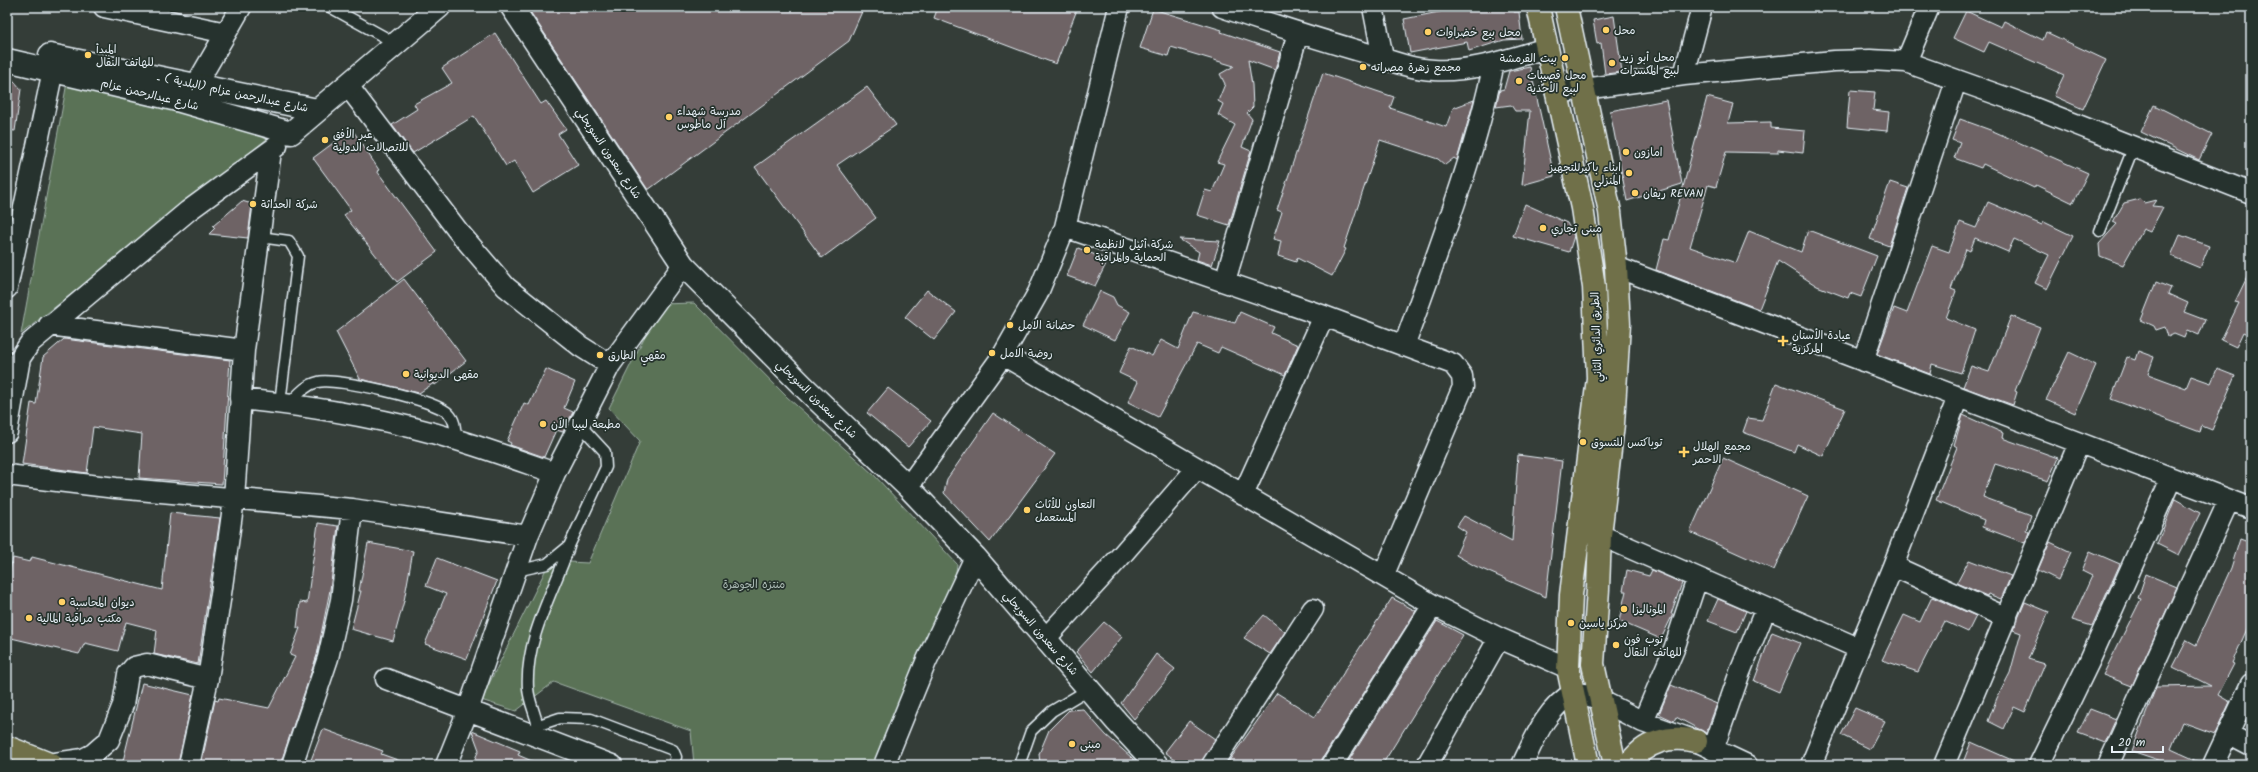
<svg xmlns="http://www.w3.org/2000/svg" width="2258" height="772" viewBox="0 0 2258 772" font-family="Kalam,'Playpen Sans Arabic',sans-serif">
<rect width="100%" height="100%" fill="#343d38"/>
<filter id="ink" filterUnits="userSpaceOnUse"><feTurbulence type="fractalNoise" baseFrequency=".025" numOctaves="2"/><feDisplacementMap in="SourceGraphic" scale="8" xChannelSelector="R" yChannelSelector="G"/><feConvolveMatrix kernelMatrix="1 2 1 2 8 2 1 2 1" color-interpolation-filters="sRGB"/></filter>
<g filter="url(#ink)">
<path fill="#5a7257" stroke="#a1b2a8" d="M68,77L282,127L21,334Z
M694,303L787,397L874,475L957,564L953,595L879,765H694L691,731L554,682L516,711L481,700L550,561L588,563L640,441L609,408L661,304Z"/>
<path fill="#6e6365" stroke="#e8f1f8" d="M527,7H864L849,41L648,190Z
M938,7H1078L1056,64L934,18Z
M1464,7H1514V12H1519L1522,39L1504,40L1469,51L1467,42L1410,53L1404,19Z
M1153,9L1222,30L1221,32L1280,52L1275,70L1248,60L1252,85L1253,107L1247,113L1252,119L1242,147L1251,151L1229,225L1197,215L1205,190L1212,192L1224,164L1217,162L1235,125L1218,115L1223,104L1218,101L1225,84L1220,74L1234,66L1171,47L1168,56L1140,48Z
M1966,11L2001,27L2004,21L2043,40L2046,32L2106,60L2083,109L2054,96L2064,75L1989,42L1984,52L1953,38Z
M1614,16L1622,72L1605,74L1601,43L1597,44L1593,20Z
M495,33L541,104L546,101L566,129L558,134L578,165L533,193L514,161L506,166L474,116L413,153L392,125L417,109L414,104L452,83L442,68Z
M1530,67L1554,176L1522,185L1530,111H1515L1511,105L1496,107L1500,90L1504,89L1509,71Z
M7,73L21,89L15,131L7,130Z
M1323,73L1394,97L1390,108L1446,127L1453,108L1474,100L1457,160L1454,158L1445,165L1438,159L1380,140L1344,248L1346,249L1332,276L1297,258L1296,262L1278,256L1281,241L1273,239L1282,212L1277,210Z
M867,87L896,125L837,165L876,218L822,258L755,167Z
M1850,90L1875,92L1873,110L1889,112L1887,131L1847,127Z
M1707,97L1733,104L1728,123L1771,122V128L1805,131L1803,153L1778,150V153L1726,152L1716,187L1708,185L1690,247L1736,263L1749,231L1801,252L1808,230L1877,256L1861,297L1850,293L1848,298L1817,286L1778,261L1759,309L1656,270L1664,239L1669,240Z
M1666,100L1682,184L1627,201L1610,111Z
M2154,105L2212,134L2199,160L2141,132Z
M1960,119L1993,131L2088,173L2073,203L2036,185L2034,188L1983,164L1981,168L1954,158L1960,143L1952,140Z
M352,129L379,170L377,171L437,252L397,282L344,215L351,210L313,158Z
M1890,182L1908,188L1889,246L1870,239Z
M2140,199L2144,203L2156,200L2152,206L2163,207L2150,232L2143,229L2123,265L2100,256L2099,244L2117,224L2113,222L2124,203Z
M242,201L252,204L248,238L209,234L215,228L213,226Z
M1988,202L2042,225L2044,222L2073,236L2047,289L2035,283L2049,255L2014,239L2008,252L1975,238L1970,251L1966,249L1951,289L1956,291L1946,318L1975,330L1961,373L1932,364L1930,374L1877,354L1894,308L1907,313L1932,246L1949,252L1960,222L1976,228Z
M1525,204L1567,223L1574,236L1569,252L1513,236Z
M2180,235L2209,246L2200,268L2171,256Z
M1179,239L1220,241L1212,265L1197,260L1199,252Z
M1078,248L1108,260L1095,286L1067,276Z
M2251,269V336L2243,332L2236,347L2221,340L2239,303L2235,302Z
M404,279L466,361L435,385L434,383L419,393L360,379L336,332Z
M2156,282L2171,288L2168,294L2188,303L2184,312L2205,320L2199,335L2187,330L2184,338L2174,334L2168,337L2165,327L2156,330L2154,326L2141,320Z
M927,290L956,312L934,340L905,317Z
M1100,291L1113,297L1117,305L1130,312L1115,340L1083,325Z
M1193,312L1235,323L1240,312L1274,327L1271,333L1298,345L1285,375L1221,347L1218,353L1197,344L1158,417L1128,402L1138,382L1119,373L1131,346L1152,356L1161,340L1178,349Z
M2011,316L2040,327L2015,391L2017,392L2013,405L1963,387L1971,366L1989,372Z
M64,339L230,360L222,484L139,478L142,434L93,427L87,473L22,464L31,403L36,404L43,357Z
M2138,351L2154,357L2148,374L2186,388L2191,376L2211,383L2217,369L2235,376L2212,430L2202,426L2200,432L2111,399L2127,357L2135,360Z
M2069,352L2096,365L2075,413L2046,400Z
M546,369L575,382L564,408L573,412L563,432L556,430L544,457L510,445L511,443L507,441L524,403L529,405Z
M1776,383L1845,409L1823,456L1797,444L1794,452L1743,432L1748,418L1762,420Z
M888,388L931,421L908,447L867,413Z
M993,413L1055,454L990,542L944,493L947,479Z
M1963,415L2003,433L2002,438L2058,458L2048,481L1995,464L1983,497L2031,515L2026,530L2029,532L2025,543L1982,527L1984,520L1936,500L1957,447L1954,445Z
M1518,455L1562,461L1546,597L1475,566L1456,555L1466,532L1457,526L1464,516L1512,541Z
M1723,458L1808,496L1774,570L1690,532Z
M2175,499L2200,513L2179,555L2157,544Z
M170,513L220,518L198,664L154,654L157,630L126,622L118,651L85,643L79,654L7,637V581L13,558L30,562L32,557L162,590Z
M318,523L338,526L330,590L317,655L280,765H201L215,700L218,701L219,698L269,708L295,657L290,655L300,628H297L300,602L307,603Z
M2240,539L2251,543V620L2232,663L2234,664L2218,695L2230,702L2215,734L2182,722L2171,749L2202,763V765H2173L2132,751L2156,687L2211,686L2173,667L2187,640L2196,645L2231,568Z
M2050,542L2071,552L2058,580L2038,570Z
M368,543L413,551L404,601L393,641L351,629L361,591H359Z
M2090,551L2120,564L2092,626L2072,620L2092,576L2082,571Z
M437,558L497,581L467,659L425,644L446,594L426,586Z
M1969,560L2011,576L2001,599L1988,594L1987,596L1957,583Z
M1627,570L1649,576L1652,570L1682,583L1671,614H1673L1661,639L1619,621L1626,591H1623Z
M2146,574L2177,587L2132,686L2103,675L2141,599L2138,598Z
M1932,597L1976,616L1968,632L1944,621L1918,672L1882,660L1904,615L1920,622Z
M1392,598L1416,611L1322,759L1321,765H1226L1277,693L1315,717Z
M1718,599L1746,611L1737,632L1708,621Z
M2025,602L2049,612L2028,659L2045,664L2025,712L2014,707L2004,729L1988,721L1997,698L2010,673L2021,633L2013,630Z
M1264,615L1285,632L1270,654L1244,638Z
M1437,621L1463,635L1382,765H1346Z
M1104,622L1122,637L1093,672L1076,652Z
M1772,632L1800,643L1779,692L1754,681Z
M1156,654L1175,669L1134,719L1121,703Z
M142,683L193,695L178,765H122Z
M1671,685L1717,704L1706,733L1676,717L1674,721L1659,714Z
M1855,708L1885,721L1870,749L1841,735Z
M1083,709L1106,735L1140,765H1051L1040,763L1039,754L1049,730L1069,710Z
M2090,709L2116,719L2105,743L2078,733Z
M1189,721L1215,739L1201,765H1181L1165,752Z
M323,729L383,751L381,754L406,763V765H309Z
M472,731L520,751L518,755L541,765H472L479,750Z
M1971,742L2023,765H1962Z"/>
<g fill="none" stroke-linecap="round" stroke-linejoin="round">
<defs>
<path id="lane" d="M330,7L397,44
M2100,231L2134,146
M260,237L289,241L298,256L280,403
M289,404C298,395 305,385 318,382C335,377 437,400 449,414C456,421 455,431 456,440
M516,571L547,564L569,546L606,467L605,452L580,425
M539,725L560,718L591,719L673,750L676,757L673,765
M539,736C539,719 529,705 528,688C525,639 553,593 569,547
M1019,765L1031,731L1052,711L1089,689"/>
<path id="street" d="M104,7L226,33
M1222,7C1270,24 1318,39 1366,53C1388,60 1411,69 1434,70C1473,72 1509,59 1546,48
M1373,7L1383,58
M1906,62L1929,7
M1684,75L1702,7
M196,85L241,7
M348,86L458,231L506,287L580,346L610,365
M1556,93L1684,75L1834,61L1870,60L1906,62L2027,105L2251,193
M1065,227L1324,316L1453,364L1462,376L1463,387L1384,574
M1616,267L2251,508
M1225,281L1298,33
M7,288L53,70
M49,325L244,350
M1404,346C1437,253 1474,160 1494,63
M1003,355L1433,605L1499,638L1568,668
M1863,361L1956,81
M240,399C311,406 389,419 457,440C490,450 523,462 555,473
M7,432L20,358L30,343L188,211L277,146
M7,475L116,488L352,509L528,536
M908,487L1003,355L1038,293L1065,227L1119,7
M1243,495L1324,316
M1600,535L1858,648
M1893,566L2007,618
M1046,638L1120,557L1197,468
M386,679L612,765
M1643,722L1674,649L1697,579
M2228,734L2251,746
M1713,750L1740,672L1766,608
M48,764L83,759L93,754L109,740L123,705L128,674L134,667L147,664L208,679
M189,765L208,679L222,587L234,499L244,350L271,151
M292,765L328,658L341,600L352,509
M446,765L468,710L528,536L555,473L610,365L683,265
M884,765L926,662L975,557
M1212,765L1313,609
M1332,765L1433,605
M1427,765L1499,638
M1522,765C1535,738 1546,709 1573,693L1584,694L1600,700L1643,722L1696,741L1747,765
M1811,765L1893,566L1958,397
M1944,765L2079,443
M2039,765L2089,662L2171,479
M2108,765L2229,500
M2213,765L2251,684"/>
<path id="secondary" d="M512,7L683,265L804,387L908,487L975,557L1117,722L1157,765
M50,55L317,110
M7,60L173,99L291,133L439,7"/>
<path id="primary" d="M1538,7L1582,208L1594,287L1598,378L1571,595L1568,668L1588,765
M1566,7L1610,212L1616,267L1619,324L1613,424L1600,535L1598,589L1593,664L1615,765
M7,747L52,765
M1629,765C1644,741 1671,735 1696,741"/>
</defs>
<use href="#lane" stroke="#e8f1f8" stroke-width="13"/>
<use href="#street" stroke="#e8f1f8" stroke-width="23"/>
<use href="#secondary" stroke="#e8f1f8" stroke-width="25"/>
<use href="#primary" stroke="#e8f1f8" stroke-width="25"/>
<use href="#lane" stroke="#26332d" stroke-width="10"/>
<use href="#street" stroke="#26332d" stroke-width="20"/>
<use href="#secondary" stroke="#26332d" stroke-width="22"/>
<use href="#primary" stroke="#6f704a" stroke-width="22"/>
</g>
</g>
<g fill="#ffd166" stroke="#26332d" stroke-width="1.5">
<circle cx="1606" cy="30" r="4"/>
<circle cx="1428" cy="32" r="4"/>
<circle cx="88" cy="55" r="4"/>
<circle cx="1565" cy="58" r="4"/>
<circle cx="1612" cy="63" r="4"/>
<circle cx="1363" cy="67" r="4"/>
<circle cx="1519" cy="81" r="4"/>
<circle cx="669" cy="117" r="4"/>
<circle cx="325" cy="140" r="4"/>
<circle cx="1626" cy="152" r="4"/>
<circle cx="1629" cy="173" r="4"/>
<circle cx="1635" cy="193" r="4"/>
<circle cx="253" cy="204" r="4"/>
<circle cx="1543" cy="228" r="4"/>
<circle cx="1087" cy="250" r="4"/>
<circle cx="1010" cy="325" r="4"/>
<path d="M1781 335h4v4h4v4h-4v4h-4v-4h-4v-4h4z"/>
<circle cx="992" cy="353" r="4"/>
<circle cx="600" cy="355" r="4"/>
<circle cx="406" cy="374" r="4"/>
<circle cx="543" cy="424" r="4"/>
<circle cx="1583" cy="442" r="4"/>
<path d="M1682 446h4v4h4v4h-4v4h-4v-4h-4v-4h4z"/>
<circle cx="1027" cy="510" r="4"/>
<circle cx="62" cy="602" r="4"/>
<circle cx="1624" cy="609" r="4"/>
<circle cx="29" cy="618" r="4"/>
<circle cx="1571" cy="623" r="4"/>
<circle cx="1616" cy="645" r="4"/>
<circle cx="1072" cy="744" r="4"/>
</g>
<g text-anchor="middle" stroke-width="3.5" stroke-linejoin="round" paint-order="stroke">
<g font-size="11" fill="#e8f1f8" stroke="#26332d" text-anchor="start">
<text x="1614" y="34">محل</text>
<text x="1436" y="36">محل بيع خضراوات</text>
<text x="96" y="53">المبدأ<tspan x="96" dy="13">للهاتف النقال</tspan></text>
<text x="1620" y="61">محل أبو زيد<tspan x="1620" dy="13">لبيع المكسرات</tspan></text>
<text x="1557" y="62" text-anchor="end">بيت القرمشة</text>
<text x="1371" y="71">مجمع زهرة مصراته</text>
<text x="1527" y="79">محل قصيبات<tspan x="1527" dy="13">لبيع الأحذية</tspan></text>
<text x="677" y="115">مدرسة شهداء<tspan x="677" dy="13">آل ماطوس</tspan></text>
<text x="333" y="138">عبر الأفق<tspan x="333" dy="13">للاتصالات الدولية</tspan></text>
<text x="1634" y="156">امازون</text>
<text x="1621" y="171" text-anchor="end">ابناء باكيرللتجهيز<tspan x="1621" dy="13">المنزلي</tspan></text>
<text x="1643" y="197">ريفان REVAN</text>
<text x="261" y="208">شركة الحداثة</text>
<text x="1551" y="232">مبنى تجاري</text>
<text x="1095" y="248">شركة أثيل لانظمة<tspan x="1095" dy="13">الحماية والمراقبة</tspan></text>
<text x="1018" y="329">حضانة الامل</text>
<text x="1792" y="339">عيادة الأسنان<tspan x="1792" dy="13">المركزية</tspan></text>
<text x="1000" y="357">روضة الامل</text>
<text x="608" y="359">مقهي الطارق</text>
<text x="414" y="378">مقهى الديوانية</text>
<text x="551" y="428">مطبعة ليبيا الآن</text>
<text x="1591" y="446">توباكتس للتسوق</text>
<text x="1693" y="450">مجمع الهلال<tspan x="1693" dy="13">الاحمر</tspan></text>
<text x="1035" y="508">التعاون للأثاث<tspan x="1035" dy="13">المستعمل</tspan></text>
<text x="70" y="606">ديوان المحاسبة</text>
<text x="1632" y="613">الموناليزا</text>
<text x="37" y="622">مكتب مراقبة المالية</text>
<text x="1579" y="627">مركز ياسين</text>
<text x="1624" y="643">توب فون<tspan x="1624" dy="13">للهاتف النقال</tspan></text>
<text x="1080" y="748">مبنى</text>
</g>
<g font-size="11" fill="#e8f1f8" stroke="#26332d">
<text transform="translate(233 92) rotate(12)" y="4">شارع عبدالرحمن عزام (البلدية ) ـ</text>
<text transform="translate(150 94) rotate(14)" y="4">شارع عبدالرحمن عزام</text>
<text transform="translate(609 153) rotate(56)" y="4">شارع سعدون السويحلي</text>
<text transform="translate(1596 337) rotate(-92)" y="4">الطريق الدائري الثاني</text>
<text transform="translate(817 399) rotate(44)" y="4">شارع سعدون السويحلي</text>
<text transform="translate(1041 633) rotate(49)" y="4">شارع سعدون السويحلي</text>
</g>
<g font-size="11" fill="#afbeb8" stroke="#26332d">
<text x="754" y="588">منتزه الجوهرة</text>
</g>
</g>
<rect width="2258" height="772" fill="none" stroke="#26332d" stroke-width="24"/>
<rect x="12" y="12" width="2234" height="748" fill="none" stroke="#e8f1f8" stroke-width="1.5" filter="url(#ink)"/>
<path d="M2112 746v6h51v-6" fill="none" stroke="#e8f1f8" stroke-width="2"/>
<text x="2118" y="746" font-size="12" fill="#e8f1f8" stroke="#26332d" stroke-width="3" paint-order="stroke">20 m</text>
</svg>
